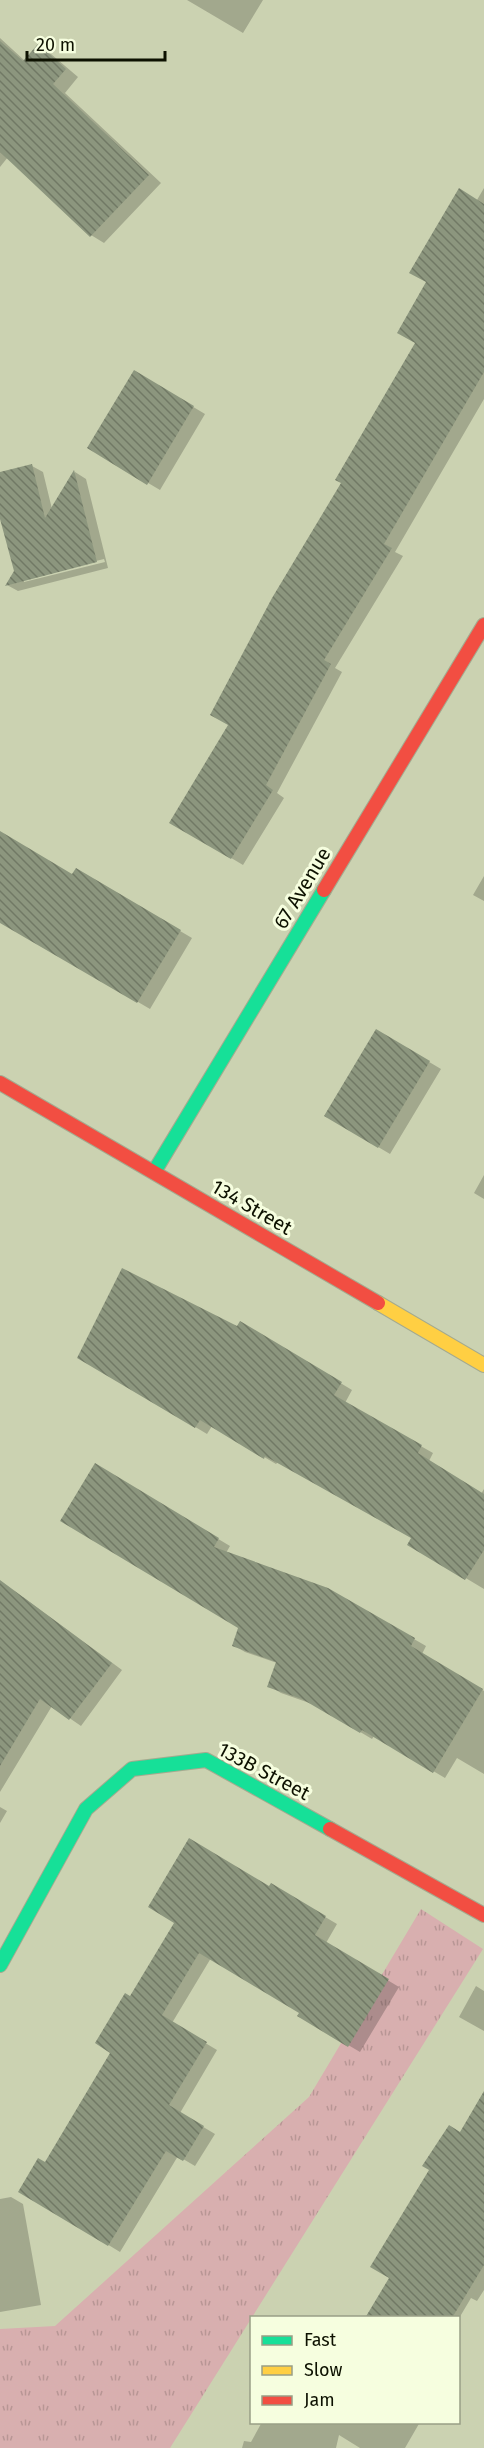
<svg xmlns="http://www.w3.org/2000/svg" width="484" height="2448" viewBox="0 0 484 2448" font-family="'Fira Sans',sans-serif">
<defs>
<pattern id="grass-tufts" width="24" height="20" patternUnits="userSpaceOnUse" patternTransform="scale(1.5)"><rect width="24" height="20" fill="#d8afaf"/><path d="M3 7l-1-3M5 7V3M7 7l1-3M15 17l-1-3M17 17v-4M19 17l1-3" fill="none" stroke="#b89695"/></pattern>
<pattern id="building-back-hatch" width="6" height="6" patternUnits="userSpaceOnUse" patternTransform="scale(1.5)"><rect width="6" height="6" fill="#8c967e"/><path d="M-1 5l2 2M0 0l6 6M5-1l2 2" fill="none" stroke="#717965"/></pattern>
</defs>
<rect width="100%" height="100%" fill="#cbd2b1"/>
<path fill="url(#grass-tufts)" d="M421,1909L483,1949L170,2448H0V2329L55,2326L309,2097Z"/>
<path fill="#0003" fill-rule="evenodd" d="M187,0H263L243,33Z
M0,38L25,61L38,46L51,54L78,77L65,93L161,183L104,243L91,235L8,157L0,167Z
M484,188V399L395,552L403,556L335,668L342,672L277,793L284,798L243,865L171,822L230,725L343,483L417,343L477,200Z
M135,372L205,414L160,490L89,448Z
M32,466L43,472L52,509L75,472L86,479L108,568L18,591L7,585L15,571L0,513V474ZM104,559L105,562L24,582V579Z
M0,833L72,876L76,870L192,938L150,1009L34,941L0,909Z
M484,876V901L473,895Z
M377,1031L441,1069L390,1154L326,1116Z
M484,1175V1199L474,1193Z
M241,1323L352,1390L345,1403L433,1453L429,1461L481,1494L484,1489V1589L409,1544L413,1538L278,1462L276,1464L212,1426L207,1434L79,1357L238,1328Z
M95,1465L230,1546L226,1553L328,1589L426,1646L422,1654L484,1691V1774L457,1758L445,1778L374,1736L372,1739L315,1705L281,1693L269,1686L277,1663L245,1652L233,1645L240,1627Z
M23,1597L122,1670L81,1726L52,1706L0,1792V1606Z
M0,1807L7,1811L0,1823Z
M271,1885L337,1924L326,1943L399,1987L360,2052L299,2016L301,2012L211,1958L172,2023L217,2050L180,2113L215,2134L195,2166L178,2156L120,2252L20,2191L45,2164L112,2052L131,1998Z
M476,1986L484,1991V2031L459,2017Z
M484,2094V2290L477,2301L471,2298L458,2320V2318H367L391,2278L460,2133Z
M11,2197L23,2204L41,2305L0,2312V2199Z
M262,2422H420L405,2448H360L339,2435L336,2448H242L244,2441L251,2442Z"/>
<path fill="url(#building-back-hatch)" d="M0,41L23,61L38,44L66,69L53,84L149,175L90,237L0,152Z
M459,188L484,204V372L384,544L392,548L324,660L331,664L266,785L273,790L231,859L169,823L228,725L210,715L272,598L341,483L335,480L415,343L397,333L426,282L409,273Z
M134,370L194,406L147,485L87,448Z
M32,464L45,518L74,470L97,562L5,586L14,571L0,519V472Z
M0,831L72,874L76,868L181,930L137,1003L0,923Z
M376,1029L430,1061L378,1148L324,1116Z
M122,1268L237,1326L240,1321L342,1382L334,1395L422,1445L418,1453L484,1494V1550L465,1580L407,1545L411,1538L265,1456L264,1459L200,1420L195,1428L77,1358Z
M95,1463L219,1538L214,1547L328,1588L415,1638L411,1646L483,1689L433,1773L362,1730L360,1733L302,1699L267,1687L276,1662L232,1646L238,1628L60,1521Z
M0,1580L112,1663L69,1720L40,1699L0,1766Z
M189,1838L269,1886L271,1883L326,1916L315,1935L389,1979L348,2047L297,2016L299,2013L199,1953L162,2015L207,2042L169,2105L204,2126L183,2161L166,2151L108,2246L18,2192L38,2158L45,2162L110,2053L95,2043L125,1993L130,1996L174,1923L148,1907Z
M484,2091V2265L452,2318H365L389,2278L370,2267L429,2170L422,2166L449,2125L460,2132Z"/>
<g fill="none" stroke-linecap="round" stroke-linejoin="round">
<defs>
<path id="fast" d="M154,1172L324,890
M0,1965L86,1809L132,1769L206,1760L330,1829"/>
<path id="slow" d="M378,1303L484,1365"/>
<path id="jam" d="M324,890L484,625
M0,1083L378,1303
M330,1829L484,1915"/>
</defs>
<use href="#fast" stroke="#a4aa8f" stroke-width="16"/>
<use href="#slow" stroke="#a4aa8f" stroke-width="16"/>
<use href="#jam" stroke="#a4aa8f" stroke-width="16"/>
<use href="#fast" stroke="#16e098" stroke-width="14"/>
<use href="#slow" stroke="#ffcf43" stroke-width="14"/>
<use href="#jam" stroke="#f24e42" stroke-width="14"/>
</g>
<g text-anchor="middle" stroke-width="6" stroke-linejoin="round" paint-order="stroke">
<g font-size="20" fill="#0d1100" stroke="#f6fedf">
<text transform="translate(302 888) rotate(-59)" y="7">67 Avenue</text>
<text transform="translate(252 1207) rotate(30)" y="7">134 Street</text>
<text transform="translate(264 1771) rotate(28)" y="7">133B Street</text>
</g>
</g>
<rect x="250" y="2316" width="210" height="108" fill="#f6fedf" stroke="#999f86" stroke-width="1.5"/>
<rect x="262" y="2336" width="30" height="9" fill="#16e098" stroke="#999f86" stroke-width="1.5"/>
<text x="304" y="2346" font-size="18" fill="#0d1100">Fast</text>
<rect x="262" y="2366" width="30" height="9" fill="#ffcf43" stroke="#999f86" stroke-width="1.5"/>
<text x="304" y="2376" font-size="18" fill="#0d1100">Slow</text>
<rect x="262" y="2396" width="30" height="9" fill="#f24e42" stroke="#999f86" stroke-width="1.5"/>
<text x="304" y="2406" font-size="18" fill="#0d1100">Jam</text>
<path d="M27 51v9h138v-9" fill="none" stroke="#0d1100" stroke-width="3"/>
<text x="36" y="51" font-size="18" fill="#0d1100" stroke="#f6fedf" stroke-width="4.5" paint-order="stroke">20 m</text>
</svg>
